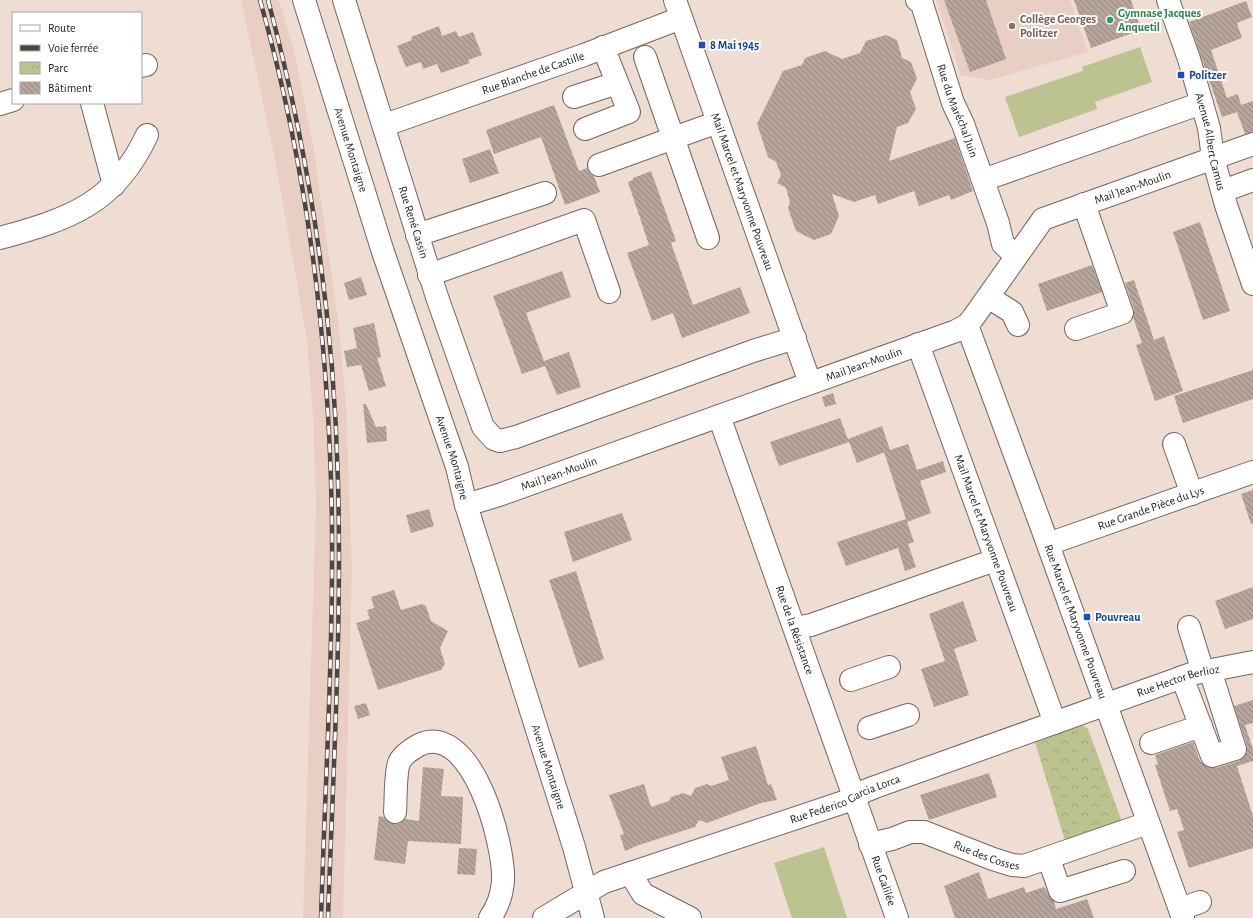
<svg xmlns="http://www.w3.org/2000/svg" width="1253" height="918" viewBox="0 0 1253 918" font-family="'Alegreya Sans',sans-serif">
<defs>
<pattern id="park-crowns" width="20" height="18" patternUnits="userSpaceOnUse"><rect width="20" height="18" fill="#bcc290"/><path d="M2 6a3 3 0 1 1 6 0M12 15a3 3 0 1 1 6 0" fill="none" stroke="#a1a67c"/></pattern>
<pattern id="building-back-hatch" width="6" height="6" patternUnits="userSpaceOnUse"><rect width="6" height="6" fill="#b7a59d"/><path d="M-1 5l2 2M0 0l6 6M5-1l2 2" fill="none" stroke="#94867f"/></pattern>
</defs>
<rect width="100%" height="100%" fill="#efdcd3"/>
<path fill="#e9cfc3" d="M241,0H279L294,51L314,151L339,327L346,405L352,569L343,918H303L316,505L313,415L307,340L275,159Z
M936,0H1070L1088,52L990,80L961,75Z"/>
<path fill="url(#park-crowns)" d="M1080,724L1088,729L1122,822L1066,844L1035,742Z"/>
<path fill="#bcc290" d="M1140,47L1152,82L1095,102L1097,109L1019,137L1005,97L1083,71L1082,67Z
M824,847L847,918H792L774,863Z"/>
<path fill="url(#building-back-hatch)" d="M944,0H986L1006,59L970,72Z
M1074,0H1131L1141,30L1091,48Z
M1246,1L1252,17L1237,23L1242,38L1211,50L1227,98L1238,94L1241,105L1253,101V132L1245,134L1237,112L1222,117L1189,22Z
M439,26L442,36L456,31L459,37L473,32L482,55L468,60L470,63L441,73L437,64L423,69L421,62L406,67L397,46L412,40L411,37Z
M886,35L897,40L902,58L911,62L917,79L910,92L916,109L908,123L897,127L889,161L955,138L973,191L951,200L949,195L919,206L914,191L878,204L875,195L854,202L832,194L839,216L831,234L814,240L796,231L788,208L790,202L786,188L777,183L781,175L776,162L768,157L757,124L783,71L802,65L805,58L825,51L842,59L860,53L866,41Z
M554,105L579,171L587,168L591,174L594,176L600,192L565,205L541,137L494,154L486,130Z
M490,149L499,173L470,183L462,159Z
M651,171L676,241L671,243L693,305L740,287L750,313L682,338L673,313L652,321L627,253L649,245L628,182L633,180V178Z
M1200,222L1230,311L1203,320L1173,232Z
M1092,265L1102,292L1047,311L1038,284Z
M562,271L571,297L526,313L544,361L569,352L581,387L557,395L545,366L522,374L493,296Z
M361,277L367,295L349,300L344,283Z
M1134,280L1154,340L1164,336L1183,391L1155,401L1136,345L1142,343L1133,317L1134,309L1125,283Z
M374,323L381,357L377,358L386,386L369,391L361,365L347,367L344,351L357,348L353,328Z
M1253,370V399L1183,423L1174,396Z
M833,393L836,404L825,407L822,397Z
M363,404H366L376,427L386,426L387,441L367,443Z
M840,418L849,442L779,466L770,442Z
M882,426L890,450L857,463L848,439Z
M908,444L917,470L943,461L946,472L920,481L931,513L907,522L884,452Z
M1253,490V524H1251L1241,494Z
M429,509L434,526L411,533L406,515Z
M622,513L632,540L573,562L564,532Z
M906,519L914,542L908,544L916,567L905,571L898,548L846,566L837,542Z
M576,571L604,659L579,668L549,580Z
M1253,587V619L1225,629L1215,601Z
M394,590L401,610L422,604L426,606L431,621L448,631L440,648L445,664L441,670L378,690L356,623L370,619L367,610L374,608L371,597Z
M963,601L977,641L954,649L969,695L934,707L921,669L945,661L929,614Z
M1253,700V723L1245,725L1253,749V761L1237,766L1253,816V848L1189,868L1177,832L1184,830L1177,809L1170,811L1155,765L1158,764L1155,755L1193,742L1200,761L1209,768H1216L1239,761L1244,757L1247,752V746L1234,706Z
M366,703L370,715L358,719L354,706Z
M756,746L768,785L771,784L777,800L761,803L707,823L699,820L695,827L639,845L625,851L620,835L624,834L609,795L644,784L651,807L669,801L671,797L683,793L691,796L695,788L707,784L711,786L729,780L721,757Z
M423,767L444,769L441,796L463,797L461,844L408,841L405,864L374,860L379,816L384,817L388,822L394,824L400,823L405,819L419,821Z
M989,773L997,797L929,820L920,795Z
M459,848L477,849L475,875L457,874Z
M979,872L988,899L1024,887L1026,893L1044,887L1054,901L1056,909L1087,899L1094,918H955L944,886Z"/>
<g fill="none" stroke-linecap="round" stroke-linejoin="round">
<defs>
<g id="minor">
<path id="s1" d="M344,0L437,297L483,427L494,439L500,441L516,437L753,351L795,338"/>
<path id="s2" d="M675,0L810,383"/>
<path id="s3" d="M917,0L922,4L953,103L963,124L998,223L1003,244L1016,256"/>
<path id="s4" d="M1168,0L1189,59L1209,128L1213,158L1226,205L1253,284"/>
<path d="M645,57L708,238"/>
<path d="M141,66L146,65"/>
<path d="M574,97L617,83"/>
<path d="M92,103L114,185"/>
<path d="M0,104L13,100"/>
<path id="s5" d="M385,125L584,55L681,18"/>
<path d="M585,129L629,112L603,47"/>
<path d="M599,165L718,122"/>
<path d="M983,180L1202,103"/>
<path d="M1223,191L1253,180"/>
<path d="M417,235L545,193"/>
<path d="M0,238C69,219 115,204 147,135"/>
<path d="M429,275L584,220L609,292"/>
<path d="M988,297L1012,312L1018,325"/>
<path id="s6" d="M967,325L1042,528L1183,918"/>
<path d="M1076,329L1122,313L1084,204"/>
<path id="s7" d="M918,344L1055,723"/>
<path id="s8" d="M719,416L897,918"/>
<path d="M1174,444L1192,494"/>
<path id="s9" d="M466,505L499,495L956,331L967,325L973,318L1043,219L1253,144"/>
<path id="s10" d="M1048,544L1253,472"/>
<path d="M1189,627L1203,672"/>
<path d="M795,628L811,625L995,560"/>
<path d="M1182,677L1212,756L1235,749L1210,670"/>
<path d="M851,680L889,667"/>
<path d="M869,728L908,715"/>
<path d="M1151,743L1201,726"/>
<path d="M395,812C396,800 395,774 399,763C402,755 412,749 419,745C472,720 505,845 503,881C502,894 497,908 490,918"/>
<path id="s11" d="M870,844L892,839L910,832H924L993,859L1012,865L1024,866L1148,823"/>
<path d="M1049,859L1060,891L1124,871"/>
<path d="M630,873L643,894L690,918"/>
<path d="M1180,909L1200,902"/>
<path id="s12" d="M544,918L604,882L847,801L860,793L875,787L1191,674L1253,662"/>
</g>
<g id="major">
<path id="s13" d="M304,0L383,252L457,467L466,505L574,847L593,918"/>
</g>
</defs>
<use href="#minor" stroke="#75655d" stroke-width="24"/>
<use href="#major" stroke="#75655d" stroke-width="24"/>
<use href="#minor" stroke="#fff" stroke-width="22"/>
<use href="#major" stroke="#fff" stroke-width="22"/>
<defs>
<path id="rail" d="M260,0C308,170 330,351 332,528C333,658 325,788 321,918
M268,0C310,157 334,319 338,482C342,627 333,773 328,918"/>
</defs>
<use href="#rail" stroke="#4e4440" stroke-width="4.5"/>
<use href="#rail" stroke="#fff" stroke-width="3" stroke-dasharray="9" stroke-linecap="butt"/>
</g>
<circle fill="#2e9e5b" stroke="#fff" stroke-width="1.5" cx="1110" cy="20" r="4"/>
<circle fill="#8d6e63" stroke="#fff" stroke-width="1.5" cx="1012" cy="26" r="4"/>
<g fill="#1a4fb4" stroke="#fff" stroke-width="1.5">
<rect x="698" y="41" width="8" height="8" rx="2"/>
<rect x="1177" y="71" width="8" height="8" rx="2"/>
<rect x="1083" y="613" width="8" height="8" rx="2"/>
</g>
<g text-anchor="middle" stroke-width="4" stroke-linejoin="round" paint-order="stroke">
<g font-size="12" font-weight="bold" fill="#27864d" stroke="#fff" text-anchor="start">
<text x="1118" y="17">Gymnase Jacques<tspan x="1118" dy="14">Anquetil</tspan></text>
</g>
<g font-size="12" font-weight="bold" fill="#785e54" stroke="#fff" text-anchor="start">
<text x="1020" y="23">Collège Georges<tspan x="1020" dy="14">Politzer</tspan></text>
</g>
<g font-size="12" font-weight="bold" fill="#164399" stroke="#fff" text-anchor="start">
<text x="710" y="49">8 Mai 1945</text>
<text x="1189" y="79">Politzer</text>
<text x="1095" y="621">Pouvreau</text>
</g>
<g font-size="12" fill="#231c19" stroke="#fff">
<text dy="4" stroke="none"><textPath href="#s5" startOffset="157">Rue Blanche de Castille</textPath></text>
<text dy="4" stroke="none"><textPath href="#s3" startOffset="119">Rue du Maréchal Juin</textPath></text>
<text dy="4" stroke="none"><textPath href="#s4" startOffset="148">Avenue Albert Camus</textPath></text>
<text dy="4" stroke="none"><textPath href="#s13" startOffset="157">Avenue Montaigne</textPath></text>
<text dy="4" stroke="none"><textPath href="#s9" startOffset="758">Mail Jean-Moulin</textPath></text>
<text dy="4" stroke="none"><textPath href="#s2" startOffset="203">Mail Marcel et Maryvonne Pouvreau</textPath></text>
<text dy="4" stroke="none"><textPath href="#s1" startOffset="233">Rue René Cassin</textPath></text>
<text dy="4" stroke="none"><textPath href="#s9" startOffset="422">Mail Jean-Moulin</textPath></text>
<text dy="4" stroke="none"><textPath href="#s13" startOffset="481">Avenue Montaigne</textPath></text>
<text dy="4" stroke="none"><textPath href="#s9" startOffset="98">Mail Jean-Moulin</textPath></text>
<text dy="4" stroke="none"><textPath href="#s10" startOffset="109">Rue Grande Pièce du Lys</textPath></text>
<text dy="4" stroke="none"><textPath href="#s7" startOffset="201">Mail Marcel et Maryvonne Pouvreau</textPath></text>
<text dy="4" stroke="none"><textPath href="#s6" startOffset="316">Rue Marcel et Maryvonne Pouvreau</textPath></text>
<text dy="4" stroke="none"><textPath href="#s8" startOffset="227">Rue de la Résistance</textPath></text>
<text dy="4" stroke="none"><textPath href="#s12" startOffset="679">Rue Hector Berlioz</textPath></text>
<text dy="4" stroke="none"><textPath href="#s13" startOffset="805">Avenue Montaigne</textPath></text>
<text dy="4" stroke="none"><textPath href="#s12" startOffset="325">Rue Federico Garcia Lorca</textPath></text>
<text dy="4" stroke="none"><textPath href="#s11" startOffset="123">Rue des Cosses</textPath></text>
<text dy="4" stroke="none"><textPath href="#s8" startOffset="493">Rue Galilée</textPath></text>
</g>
</g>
<rect x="12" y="12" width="130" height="92" fill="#ffffff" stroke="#a7a4a3"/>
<rect x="20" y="25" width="20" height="6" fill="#ffffff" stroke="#a7a4a3"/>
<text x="48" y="32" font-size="12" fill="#231c19">Route</text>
<rect x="20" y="45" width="20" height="6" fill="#4e4440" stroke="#a7a4a3"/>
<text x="48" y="52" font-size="12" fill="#231c19">Voie ferrée</text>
<rect x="20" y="62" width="20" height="12" fill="url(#park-crowns)" stroke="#a7a4a3"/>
<text x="48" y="72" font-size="12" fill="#231c19">Parc</text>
<rect x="20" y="82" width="20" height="12" fill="url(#building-back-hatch)" stroke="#a7a4a3"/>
<text x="48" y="92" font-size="12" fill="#231c19">Bâtiment</text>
</svg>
